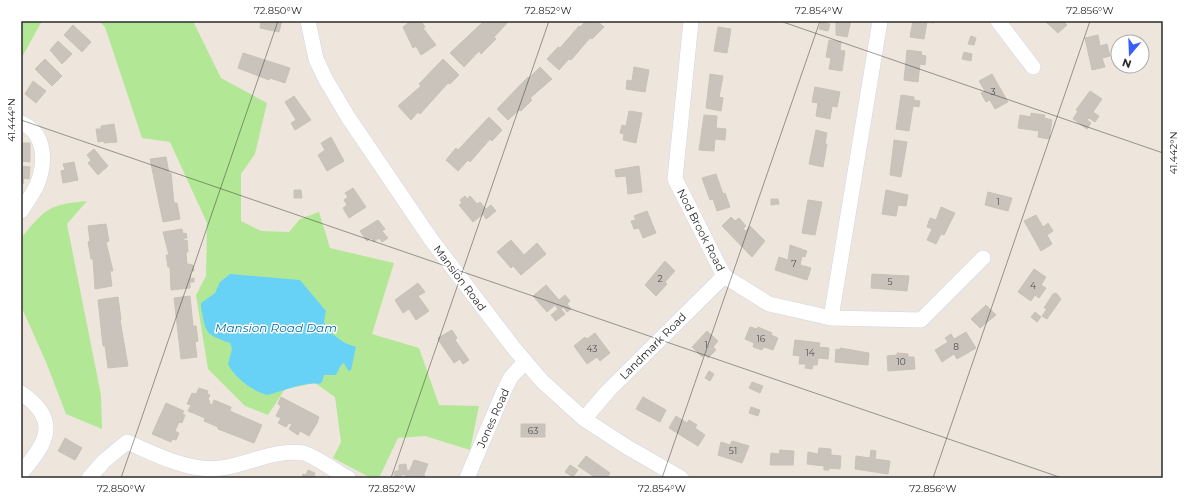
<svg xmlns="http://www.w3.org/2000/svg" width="1184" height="499" viewBox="0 0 1184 499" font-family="Montserrat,sans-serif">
<rect width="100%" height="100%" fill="#eee6dc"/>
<path fill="#b2e895" d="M21,21H42L21,59Z
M99,21H193L221,78L267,103L255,154L241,174V221L261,231L289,232L300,219L319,212L330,248L394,263L372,334L419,348L439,405L479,406L470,450L425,436L398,438L379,478H371L333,458L341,442L335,397L315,383L285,389L268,415L245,406L208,369L196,295L206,276L207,223L170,142L142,138L105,27Z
M87,201L67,224L101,395L102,429L66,414L46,362L21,306V238C46,208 48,205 87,201Z"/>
<path fill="#68d2f6" d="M230,274L300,280L326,311L324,322L331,333L345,343L356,347L351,370L348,371L344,363L341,365L336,375H324L322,382L319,384C304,381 282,392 267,395C252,391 234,377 228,364L232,349L230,343C204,334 206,333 201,307V303L215,293L220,282Z"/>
<path fill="#c9c3bb" stroke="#c9c2b5" d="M261,21H282L279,32L260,28Z
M411,21H421L425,27L423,28L436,45L421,55L416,46L413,48L403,27Z
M484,21H509L494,37L496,39L481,54L479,51L464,67L450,53Z
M586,21H597L604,27L592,39L590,38L571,60L569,59L559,70L547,59L558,47L560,48L579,26L580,27Z
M836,21H851L847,37L836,35Z
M913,21H934V23L927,22L924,39L910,37Z
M1045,21H1063L1067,25L1058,33Z
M821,22L830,24L828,31L819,29Z
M73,25L91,42L82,52L64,35Z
M718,27L731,29L727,53L714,51Z
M1098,35L1100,46L1107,44L1110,56L1102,58L1105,67L1092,70L1085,38Z
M971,36L976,38L974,45L968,44Z
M829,40L841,42L840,50L845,51L842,71L829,69L831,58L826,57Z
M58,41L72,54L62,64L50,50Z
M907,50L922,52L921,55L926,56L925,65L920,64L918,82L904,80Z
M964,52L972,54L971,61L962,59Z
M243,53L290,68L285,83L270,78L269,80L238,68Z
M45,59L62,76L52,86L35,69Z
M443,59L459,75L450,84L448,83L420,114L418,112L411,120L398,106L421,86L419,84Z
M540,67L552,79L530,98L532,100L521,111L519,110L508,120L497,109L528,77L529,78Z
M634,67L649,70L645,92L626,89L627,80L632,81Z
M710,74L723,76L719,97L723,98L721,111L706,108Z
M992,74L1008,102L995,109L990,100L986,102L981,93L985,91L979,81Z
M33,81L46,91L36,103L25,94Z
M815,87L840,92L837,107L832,106L830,119L816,116L818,103L812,102Z
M1090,91L1102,99L1093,112L1099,116L1095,122L1089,118L1087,120L1091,123L1087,129L1073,119L1078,111L1076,110Z
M901,95L914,97V100L920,101L919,107L913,106L909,131L896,129Z
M294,96L311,120L295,130L291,123L296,120L285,102Z
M629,111L642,113L636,143L623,140L624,134L620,133L622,125L626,126Z
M1031,113L1045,115L1044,118L1052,120L1049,139L1038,137L1039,131L1018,128L1020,115L1031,117Z
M704,115L717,116L716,128L726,129L725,140L715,139L714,151L699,150Z
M489,117L502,130L492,141L490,139L470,162L468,160L458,171L446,160L456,148L458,150Z
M114,124L117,142L104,143V141L98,142L96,129H101V126Z
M816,130L827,133L825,144H827L823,167L809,164Z
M331,137L344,161L327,171L318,155L325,150L321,143Z
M894,140L907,142L901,177L890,175Z
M21,143H30V162L21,161Z
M94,149L108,166L98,175L88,163L91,160L87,155Z
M166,157L169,173H171L174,203H177L180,219L163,222L150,159Z
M74,162L78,180L63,183L61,171L65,170L63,164Z
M21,166L30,167L29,179L24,178L23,184H21Z
M639,166L642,192L628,194L626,176L616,177L615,170Z
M716,174L723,194L725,193L730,207L717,211L713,199L710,200L702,178Z
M353,188L366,207L349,218L343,208L347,205L344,200L348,197L345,193Z
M294,190H301L302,198H294Z
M886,190L908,195L906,206L898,205L896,216L882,214Z
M988,192L1012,198L1008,211L985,205Z
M465,196L467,199L470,196L477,204L480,202L486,209L491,205L496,211L486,219L483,214L473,222L459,205L462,203L460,200Z
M771,199H778L779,204L771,205Z
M808,200L822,202L815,235L802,233Z
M941,207L955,213L944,235L941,234L936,244L927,240L932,229L927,227L930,218L936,220Z
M647,211L656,233L643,238L639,228L634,229L631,221L636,220L634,216Z
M1036,215L1043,227L1048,223L1053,231L1047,235L1052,244L1041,251L1024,221Z
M731,217L735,221L739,218L746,226L743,229L746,231L750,226L765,241L752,257L722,226Z
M378,220L385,229L382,231L388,238L382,242L379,238L374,242L371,238L367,241L360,231Z
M106,224L109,241L106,242L113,271H110L112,286L95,289L93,259H91L88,242L90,241L88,226Z
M182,229L183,234L186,233L187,238H184V241L187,240L188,252H186L187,264L193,265L194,271H191L190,279L194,278V282H190V288L171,290L170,267H168L166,255H169L163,232Z
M511,240L524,255L537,243L546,254L521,275L513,266L511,268L497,252Z
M790,245L807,251L805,257L802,256L800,265L811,268L807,280L775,270L779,257L788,260Z
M665,261L675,271L665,282L667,284L656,296L645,285Z
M1034,269L1046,277L1041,285L1046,288L1039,298L1035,295L1031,301L1018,292Z
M872,274L909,276L907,291L871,288Z
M418,283L425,292L418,296L429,311L416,320L409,309L403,313L395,300Z
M546,285L559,300L565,295L570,301L567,304L571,309L567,312L563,307L561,309L565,314L556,321L551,315L558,309L555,305L547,312L533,296Z
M1056,293L1061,299L1047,319L1042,316L1047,309L1044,308L1053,294Z
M190,296L193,326H196L198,341L195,342L197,357L181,359L174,298Z
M118,297L121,320H120L128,366L108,368L105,346H103L98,300Z
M986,305L996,315L980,328L971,319Z
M1035,312L1041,317L1037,322L1031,317Z
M750,327L757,329L758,327L772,333L771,335L778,338L773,350L764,347L762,350L753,347L754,343L745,339Z
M452,330L457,338L455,340L469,360L463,364L460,359L454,363L439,341L438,338Z
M707,331L718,341L713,347L716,350L708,358L705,354L702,357L692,347Z
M966,332L976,348L957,359L954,354L942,362L935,350L948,342L945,338L951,334L954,339Z
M595,333L610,353L600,361L597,357L587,364L574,346L585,337L587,339Z
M795,340L820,343L819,347L829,348L828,359L818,358L817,365H813L812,369L805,368L806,364H799L800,356L793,355Z
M840,348L869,353L868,365L835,362L836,349L840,350Z
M897,353L908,354V357H914L915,369L888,371L887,356L897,355Z
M709,371L714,374L710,381L705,378Z
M752,382L763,386L760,393L749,388Z
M199,388L208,391L207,394L210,395L208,399L210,401L209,403L212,405L214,400L231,407L230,411L262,425L254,443L218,429V427L204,421L205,418L188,411L191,405L187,404L192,393L196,394Z
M281,397L319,417L317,423L309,436L300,431L298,435L289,429L292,424L289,423L286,427L278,423L281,418L276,416L281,406L278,404Z
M643,397L666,410L660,422L636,409Z
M166,403L184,411L182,414L185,415L182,423L179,422L175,431L179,433L176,440L172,439L171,442L152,434Z
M751,407L760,410L758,416L749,413Z
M676,416L687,423L689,420L697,425L695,428L705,435L698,446L669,428Z
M521,424H545V437H521Z
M65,438L82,448L75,460L58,451Z
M732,441L749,446L742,463L718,455L721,442L730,445Z
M819,448L831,449V455L841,456L840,469L829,468V470H824V466L807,464L808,452L818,454Z
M780,450L794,451L793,465H770L771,453L779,454Z
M871,450L876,451L875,459L890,461L888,474L855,469L856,456L870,458Z
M586,456L610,473L607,478H596L578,466Z
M414,460L428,464L424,474L425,478H405V474L401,475L402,478H395L394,472L399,470V465L406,464L407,471L410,470Z
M570,465L578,470L573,477L565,472Z
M308,470L315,473L314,476L319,478H302L303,474L306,475Z"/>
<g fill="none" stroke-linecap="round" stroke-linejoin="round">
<defs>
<path id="minor" d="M308,21L316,59L326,80L348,117L430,238L513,347L542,381L584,419L627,447L681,478
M691,21L675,179L724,276L769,304L831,318L921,320L983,258
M998,21L1033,67
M21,123C47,133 46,165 36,187C32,195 26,203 21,211
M831,318L880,21
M21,393C61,420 47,443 21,473
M584,419L608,391L724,276
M89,478L104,461L127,442C151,452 175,465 201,468C236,473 268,448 303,453C312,454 338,473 348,478
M467,478L504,391L511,377L525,362"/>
</defs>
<use href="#minor" stroke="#d1d5e4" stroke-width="16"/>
<use href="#minor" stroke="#fff" stroke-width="15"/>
</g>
<path fill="none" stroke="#2b2b2b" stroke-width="1" stroke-opacity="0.45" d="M780,21L1163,153M21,120L1062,478M121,478L278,21M391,478L549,21M662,478L820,21M933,478L1090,21"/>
<g text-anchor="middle" stroke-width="3" stroke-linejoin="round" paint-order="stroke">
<g font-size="9" fill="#52514f">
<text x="993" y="95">3</text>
<text x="998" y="205">1</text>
<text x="794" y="267">7</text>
<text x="660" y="282">2</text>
<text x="890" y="285">5</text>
<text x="1033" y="289">4</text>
<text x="761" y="342">16</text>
<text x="706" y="348">1</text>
<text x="956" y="350">8</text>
<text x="592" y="352">43</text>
<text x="810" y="356">14</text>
<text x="901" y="365">10</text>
<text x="533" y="434">63</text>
<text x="733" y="454">51</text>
</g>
<g font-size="11" fill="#2b2b2b" stroke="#fff">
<text transform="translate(701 230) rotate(63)" y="4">Nod Brook Road</text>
<text transform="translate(460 278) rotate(53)" y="4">Mansion Road</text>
<text transform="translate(653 346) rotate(-45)" y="4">Landmark Road</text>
<text transform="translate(493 418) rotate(-66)" y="4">Jones Road</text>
</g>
<g font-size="12" font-style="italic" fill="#056fa5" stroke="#fff">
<text x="276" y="332">Mansion Road Dam</text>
</g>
</g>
<rect width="1184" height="499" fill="none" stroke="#ffffff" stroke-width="44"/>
<g transform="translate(1130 54) rotate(199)"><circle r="19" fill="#ffffff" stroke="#aaaaaa"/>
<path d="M0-3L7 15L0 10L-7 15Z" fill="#385eff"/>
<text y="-6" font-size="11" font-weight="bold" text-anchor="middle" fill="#2b2b2b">N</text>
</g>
<rect x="22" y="22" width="1140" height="455" fill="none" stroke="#2b2b2b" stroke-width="1.5"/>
<g font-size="10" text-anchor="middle" fill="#2b2b2b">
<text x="278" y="14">72.850°W</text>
<text x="548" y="14">72.852°W</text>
<text x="819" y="14">72.854°W</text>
<text x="1090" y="14">72.856°W</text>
<text transform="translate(11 120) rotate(-90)" y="4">41.444°N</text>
<text transform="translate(1173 153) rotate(-90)" y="4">41.442°N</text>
<text x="121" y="492">72.850°W</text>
<text x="392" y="492">72.852°W</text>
<text x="662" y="492">72.854°W</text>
<text x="933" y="492">72.856°W</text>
</g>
</svg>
